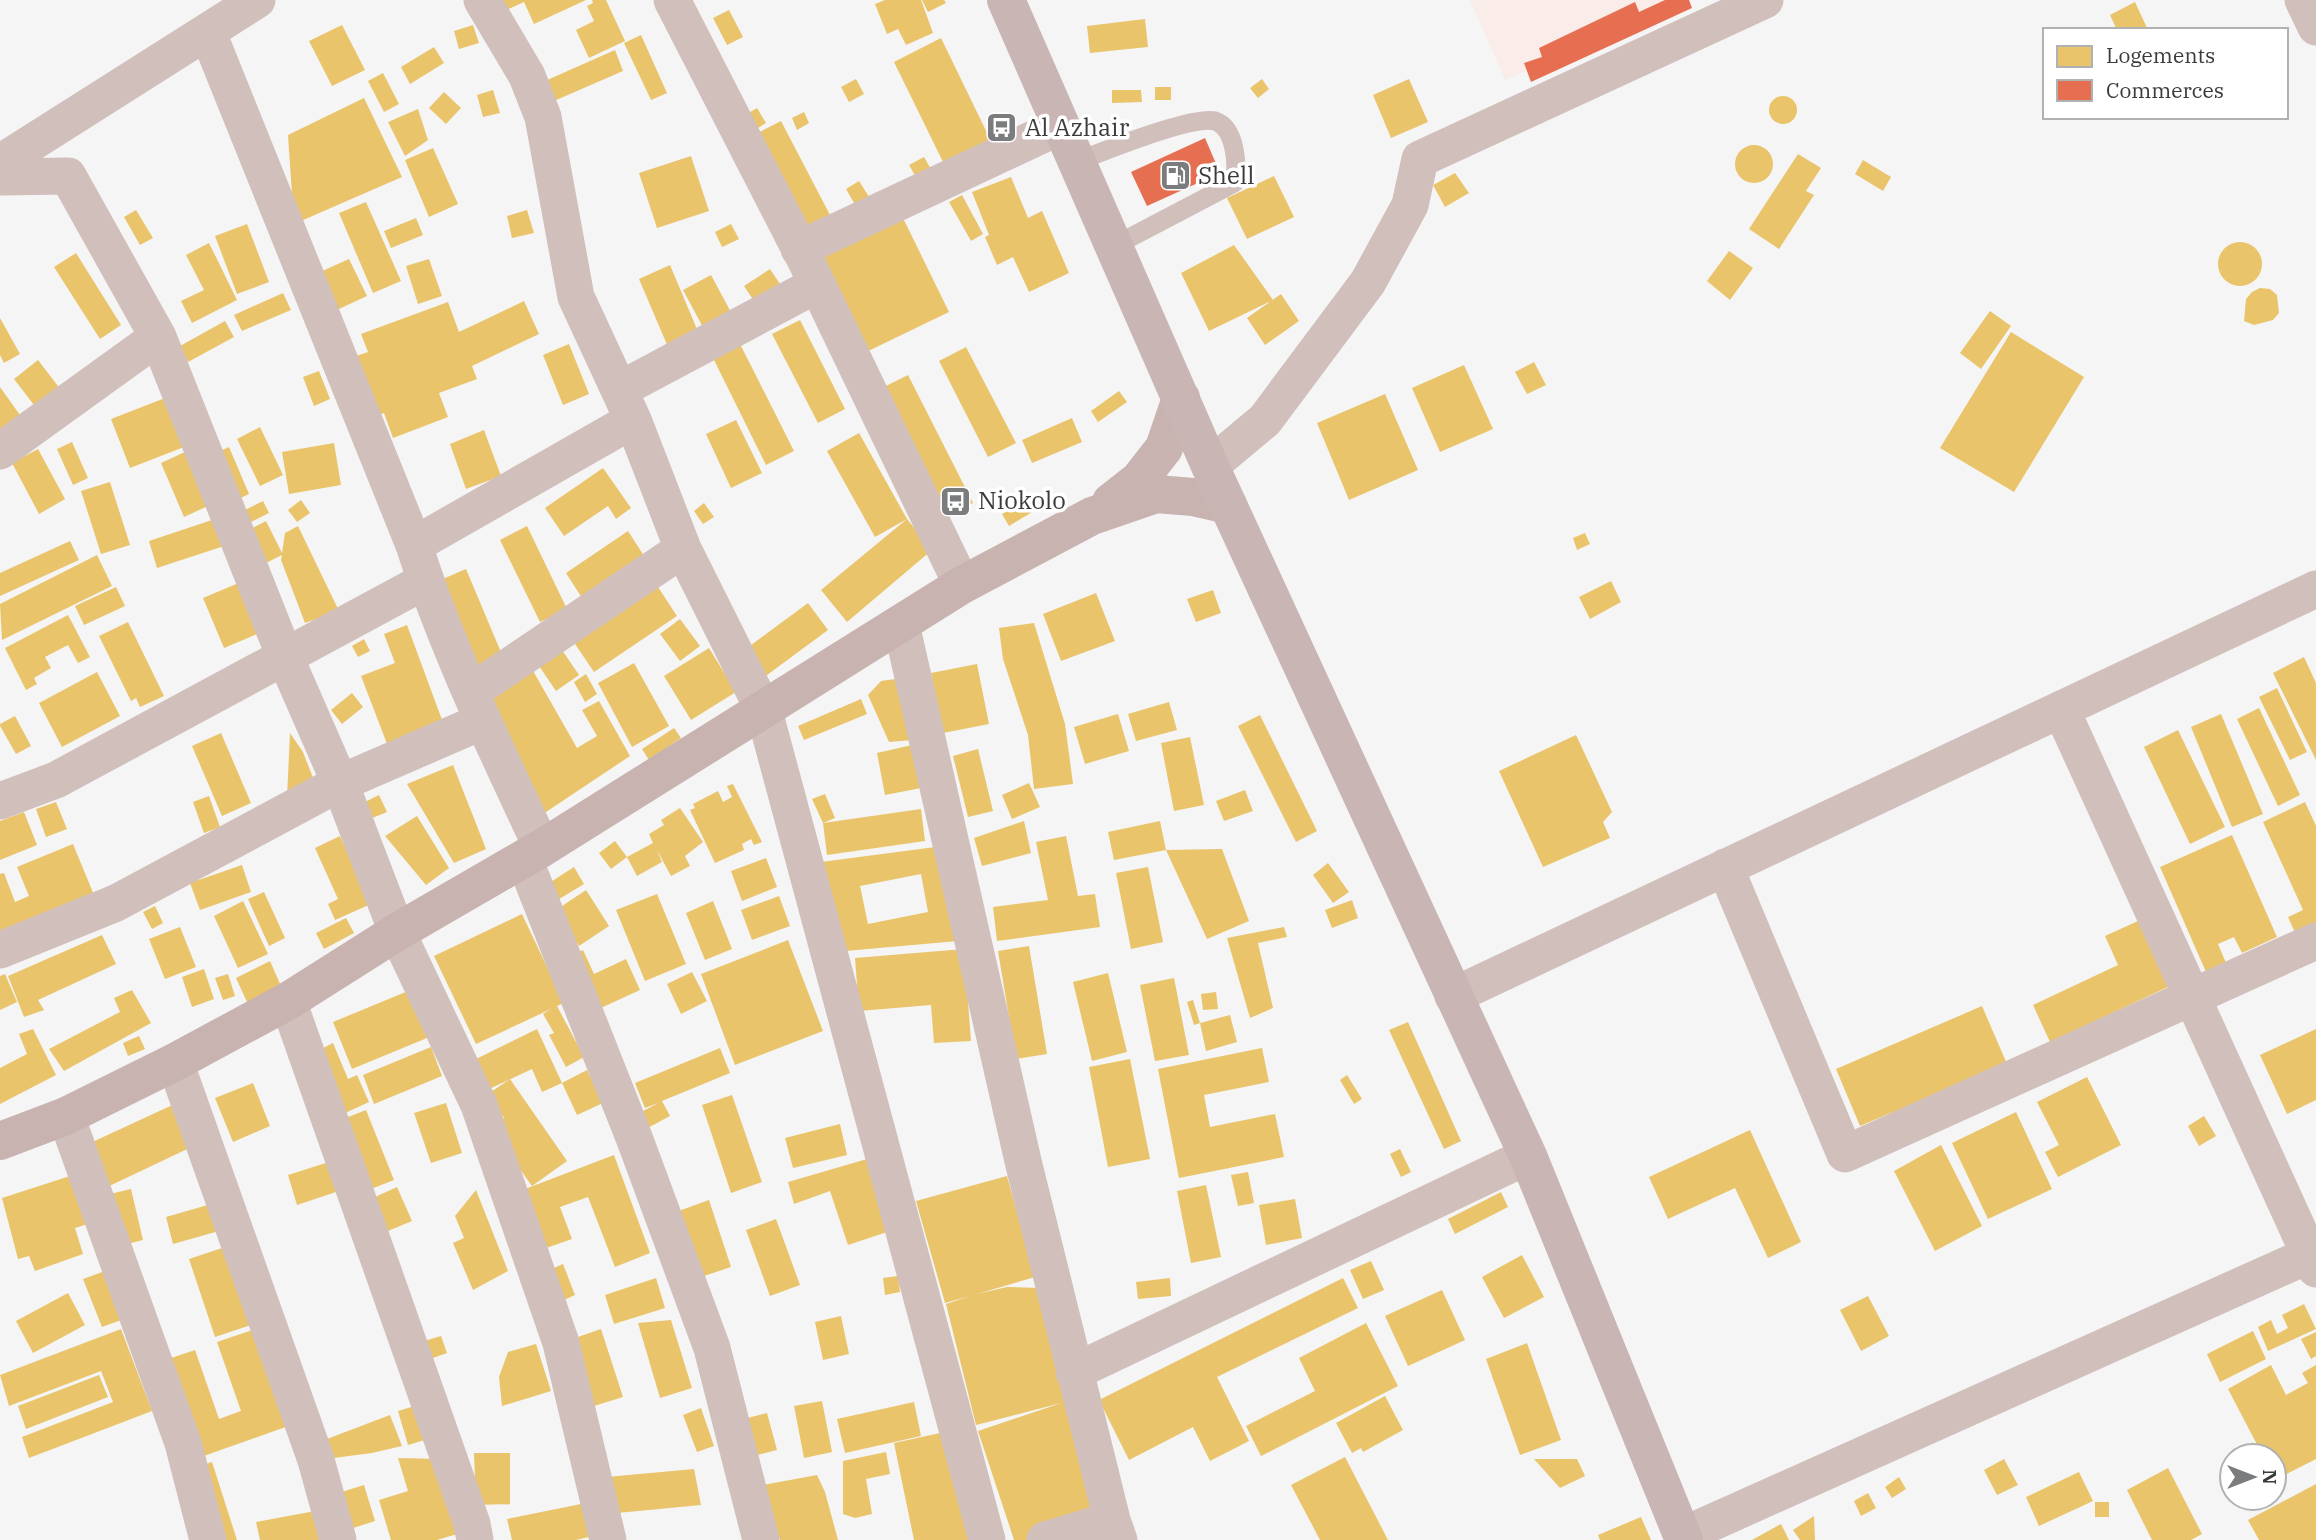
<svg xmlns="http://www.w3.org/2000/svg" width="2316" height="1540" viewBox="0 0 2316 1540" font-family="'IBM Plex Serif',serif">
<rect width="100%" height="100%" fill="#f5f5f6"/>
<path fill="#faece8" d="M1470,0H1690L1505,80Z"/>
<path fill="#e9c46a" fill-rule="evenodd" d="M497,0H586L534,24L524,2L502,12Z
M592,0H606L625,41L589,58L576,30L594,21L587,6L593,3Z
M885,0H921L933,33L906,45L898,29L887,34L875,4Z
M922,0H944L946,3L928,12Z
M2135,2L2148,30H2117L2110,15Z
M729,10L743,37L727,45L713,18Z
M1145,19L1148,47L1090,53L1087,26Z
M342,25L365,70L332,86L309,41Z
M473,25L479,43L459,49L454,31Z
M641,35L667,93L651,100L624,43Z
M941,38L991,141L944,164L894,62Z
M434,47L444,63L410,84L401,67Z
M615,50L623,71L554,101L545,81Z
M383,73L399,104L384,112L368,81Z
M856,79L864,94L849,102L841,87Z
M1262,79L1269,89L1258,98L1250,88Z
M1409,79L1428,122L1391,138L1373,95Z
M1155,87H1171V100H1155Z
M493,90L500,113L483,117L477,95Z
M1112,90H1141L1142,102L1112,103Z
M444,92L461,108L446,124L429,108Z
M1769 110a14 14 0 1 1 28 0a14 14 0 1 1-28 0Z
M364,98L402,177L294,224L288,135Z
M757,108L766,123L750,133L740,118Z
M418,109L428,140L405,156L388,122Z
M804,112L809,123L797,130L792,118Z
M781,121L830,215L803,229L754,135Z
M1735 164a19 19 0 1 1 38 0a19 19 0 1 1-38 0Z
M433,148L458,204L429,217L405,160Z
M1798,154L1821,168L1806,191L1814,195L1779,249L1749,229Z
M691,156L709,211L657,228L639,173Z
M924,157L932,171L917,179L909,165Z
M1863,160L1891,177L1883,191L1855,174Z
M1455,173L1469,193L1445,207L1433,185Z
M1274,176L1294,217L1247,239L1227,198Z
M1011,177L1028,218L1042,211L1069,273L1029,292L1013,257L997,265L985,237L989,235L972,192Z
M859,181L871,200L857,208L846,189Z
M962,195L983,234L971,241L949,202Z
M366,202L401,281L373,293L339,213Z
M136,210L153,238L140,245L124,217Z
M527,210L534,233L512,238L507,216Z
M416,218L423,235L391,248L384,231Z
M903,218L949,312L860,355L818,259Z
M247,224L269,282L237,294L215,236Z
M731,224L739,239L722,247L715,232Z
M2218 264a22 22 0 1 1 44 0a22 22 0 1 1-44 0Z
M209,243L237,300L192,323L181,301L204,290L186,255Z
M1234,245L1273,300L1209,331L1181,273Z
M1729,251L1753,268L1730,300L1707,281Z
M76,253L121,325L100,339L54,267Z
M349,259L367,296L326,315L309,277Z
M429,259L442,296L418,304L406,266Z
M670,265L699,334L668,347L639,279Z
M770,269L784,290L758,307L744,286Z
M711,275L733,316L705,331L683,290Z
M2260,288L2270,289L2277,295L2279,313L2273,320L2254,325L2244,321L2246,299L2252,292Z
M283,293L291,310L242,331L234,315Z
M1281,294L1299,321L1265,345L1247,318Z
M524,301L539,334L472,366L477,379L439,393L448,417L393,438L384,413L368,420L356,356L368,352L361,334L448,302L459,332Z
M1990,311L2011,326L1981,369L1960,353Z
M0,318L20,354L4,363L0,355Z
M800,320L845,409L818,423L772,334Z
M225,321L234,337L188,362L180,346Z
M2011,332L2084,377L2014,492L1940,448Z
M569,344L589,394L563,405L543,355Z
M740,344L794,451L766,465L713,358Z
M966,347L1016,443L988,457L939,361Z
M38,360L61,390L37,409L14,379Z
M1534,362L1546,385L1527,394L1515,372Z
M1464,365L1493,429L1440,452L1412,388Z
M319,371L330,399L314,406L303,377Z
M908,375L973,503L943,518L878,390Z
M0,387L20,415L0,430Z
M1119,391L1127,402L1098,422L1091,411Z
M1385,394L1418,470L1349,500L1317,423Z
M165,398L184,447L130,468L111,419Z
M1072,418L1082,442L1032,463L1022,440Z
M736,420L762,473L731,488L706,434Z
M260,427L283,475L260,486L237,439Z
M484,430L501,476L466,489L450,444Z
M859,433L907,519L875,537L827,451Z
M72,442L88,478L73,485L57,449Z
M334,443L341,485L289,494L282,452Z
M229,447L249,494L228,504L207,457Z
M38,449L65,499L39,514L12,463Z
M187,451L210,505L184,517L161,463Z
M603,468L631,508L616,519L608,506L564,536L545,508Z
M110,482L130,545L101,554L81,491Z
M301,500L310,513L297,522L288,510Z
M1027,500L1034,511L1009,526L1002,514Z
M263,501L269,513L245,525L239,513Z
M704,503L714,517L703,524L694,511Z
M215,519L224,546L157,568L149,541Z
M907,519L932,550L847,622L821,590Z
M266,521L282,553L285,533L298,526L339,611L305,623L281,560L282,555L262,565L245,532Z
M527,526L567,609L540,622L500,540Z
M628,531L646,559L584,601L566,573Z
M1585,533L1590,544L1577,550L1573,538Z
M70,541L79,560L0,596V573Z
M97,555L112,586L2,640L0,604Z
M466,569L503,657L474,669L438,581Z
M1611,581L1621,602L1590,619L1579,597Z
M241,582L262,632L224,648L203,598Z
M656,584L677,616L594,672L573,641Z
M116,587L125,606L84,625L75,606Z
M1213,590L1221,613L1196,622L1187,599Z
M1096,593L1115,641L1061,661L1043,614Z
M808,603L828,630L763,678L743,651Z
M68,615L90,657L78,663L68,645L45,657L51,668L34,678L37,684L26,690L5,648Z
M680,619L700,646L680,661L660,634Z
M128,622L164,696L140,707L136,698L131,701L99,636Z
M1034,623L1065,724L1073,784L1034,789L1028,735L1003,659L999,628Z
M407,625L445,728L389,749L361,676L395,663L384,634Z
M364,639L370,651L358,657L352,646Z
M560,647L579,675L556,691L537,663Z
M709,648L736,692L691,720L664,676Z
M2304,657L2316,683V760L2273,673Z
M634,663L669,726L632,747L598,683Z
M977,664L989,724L943,733L931,673Z
M532,669L577,748L597,736L582,710L599,701L630,756L537,818L483,699Z
M97,672L120,716L62,747L39,703Z
M586,674L597,694L585,702L574,682Z
M903,678L924,739L889,742L868,695L881,681Z
M2277,688L2307,752L2290,760L2259,697Z
M352,693L363,707L342,724L331,710Z
M861,699L867,714L804,740L798,726Z
M1169,702L1177,730L1136,741L1128,714Z
M2259,708L2300,795L2278,806L2237,719Z
M1118,714L1129,751L1085,764L1074,727Z
M2221,714L2263,814L2232,827L2191,727Z
M1260,715L1317,831L1296,842L1238,726Z
M15,716L31,746L16,754L0,726V724Z
M674,728L681,738L649,760L642,749Z
M2178,730L2225,827L2190,844L2144,747Z
M221,733L251,803L222,816L192,746Z
M290,733L303,752L317,788L287,797Z
M1576,735L1612,812L1603,822L1610,838L1543,867L1499,771Z
M1190,737L1204,805L1174,811L1161,743Z
M912,745L921,788L885,795L877,753Z
M978,749L993,811L968,817L953,756Z
M453,765L486,849L454,863L407,784Z
M1029,783L1040,807L1012,819L1002,795Z
M733,784L762,842L754,845L751,839L742,844L744,850L715,863L690,810L695,808L693,804L718,791L723,802L732,797L727,786Z
M1245,790L1253,811L1224,821L1216,801Z
M825,794L835,818L823,823L812,799Z
M379,795L387,812L360,823L353,808Z
M209,796L220,827L204,833L193,802Z
M56,802L67,829L46,837L36,809Z
M2305,802L2316,826V928L2297,937L2288,917L2303,910L2263,822Z
M680,808L703,842L685,856L690,866L671,876L657,850L662,862L637,876L627,857L653,843L649,834L664,825L661,820Z
M921,809L925,841L827,855L823,823Z
M24,812L37,845L0,860V821Z
M417,816L449,868L426,885L385,836Z
M1024,821L1031,853L982,866L974,838Z
M1160,821L1166,850L1114,860L1108,832Z
M2232,835L2277,937L2242,953L2234,937L2218,944L2226,963L2206,972L2160,867Z
M340,836L371,904L335,920L328,904L338,899L315,848Z
M1066,836L1078,896L1095,894L1100,927L997,941L993,907L1048,900L1036,842Z
M615,841L627,857L611,869L599,853Z
M73,844L94,895L0,934V874L4,873L15,902L29,896L17,867Z
M943,846L958,941L845,951L821,862ZM921,874L928,912L868,924L860,886Z
M1222,849L1249,921L1207,939L1166,850Z
M766,858L777,887L742,901L731,871Z
M1328,863L1349,892L1333,903L1313,875Z
M242,865L251,892L200,910L190,883Z
M574,867L584,884L556,901L546,885Z
M1148,867L1163,942L1131,949L1116,873Z
M586,890L609,926L579,946L556,910Z
M264,892L285,938L269,946L248,899Z
M657,894L686,964L645,981L616,910Z
M779,896L790,926L752,940L741,910Z
M1352,900L1358,918L1332,928L1325,910Z
M243,901L268,954L238,968L214,916Z
M713,901L732,949L705,960L686,913Z
M155,906L163,923L152,929L143,912Z
M522,914L564,1003L557,1006L584,1057L566,1067L549,1035L554,1033L543,1014L551,1009L476,1044L434,956Z
M346,918L354,933L324,949L316,933Z
M2138,921L2168,987L2050,1042L2033,1005L2118,965L2105,936Z
M180,927L196,967L165,979L149,939Z
M1284,927L1287,937L1258,943L1273,1008L1250,1018L1227,938Z
M102,935L116,964L38,1000L44,1010L24,1017L8,976Z
M788,940L823,1031L735,1065L701,974Z
M1029,946L1047,1054L1016,1059L998,951Z
M964,949L971,1041L934,1043L931,1005L859,1011L855,958Z
M583,950L594,974L626,959L640,990L590,1013L565,958Z
M270,961L281,986L247,1002L236,978Z
M204,969L214,999L192,1007L182,977Z
M692,972L707,1001L681,1014L667,984Z
M1108,973L1127,1052L1092,1061L1073,982Z
M5,974L17,1002L0,1010V976Z
M228,974L235,996L223,1000L215,978Z
M1174,978L1189,1055L1155,1061L1140,985Z
M132,990L151,1023L64,1071L49,1049L120,1012L114,998Z
M408,991L427,1038L352,1069L333,1022Z
M1216,992L1218,1009L1203,1010L1201,994Z
M1193,1000L1200,1023L1194,1025L1187,1002Z
M1982,1006L2007,1064L1860,1126L1836,1069Z
M1230,1015L1237,1042L1206,1051L1200,1023Z
M1408,1022L1461,1141L1444,1149L1389,1030Z
M33,1029L56,1075L0,1104V1068L27,1054L19,1034Z
M537,1029L562,1083L542,1092L532,1069L489,1089L476,1059Z
M2316,1029V1100L2287,1114L2260,1055Z
M139,1036L145,1049L128,1056L123,1043Z
M333,1043L348,1079L357,1075L369,1102L343,1114L321,1049Z
M431,1047L442,1076L374,1104L363,1075Z
M720,1048L730,1073L662,1101L670,1116L642,1131L634,1116L658,1103L645,1108L635,1083Z
M1262,1048L1269,1082L1204,1095L1210,1127L1275,1114L1284,1157L1179,1178L1158,1069Z
M1130,1059L1150,1159L1108,1167L1089,1067Z
M587,1070L603,1103L577,1115L562,1083Z
M1347,1075L1362,1099L1354,1104L1340,1080Z
M2087,1077L2121,1145L2058,1177L2045,1152L2059,1145L2037,1102Z
M510,1079L567,1161L532,1186L490,1128L504,1118L488,1094Z
M253,1083L270,1126L233,1142L215,1098Z
M732,1095L762,1182L731,1193L702,1105Z
M181,1101L200,1143L105,1188L86,1145Z
M446,1103L462,1153L431,1163L414,1113Z
M366,1110L394,1180L371,1189L343,1119Z
M2016,1112L2052,1189L1988,1219L1952,1143Z
M2204,1116L2216,1136L2199,1146L2188,1126Z
M840,1124L847,1155L793,1168L785,1138Z
M1750,1130L1801,1242L1768,1258L1735,1188L1668,1219L1649,1177Z
M1941,1145L1982,1226L1935,1251L1894,1171Z
M1400,1149L1411,1172L1401,1177L1390,1154Z
M614,1155L650,1253L615,1267L588,1197L560,1207L572,1239L546,1248L525,1189Z
M867,1159L890,1231L848,1245L830,1191L794,1204L788,1182Z
M332,1161L342,1190L297,1205L288,1175Z
M1248,1172L1254,1203L1238,1206L1231,1175Z
M70,1176L88,1224L75,1228L83,1254L35,1271L29,1256L18,1259L2,1198Z
M1007,1176L1035,1277L977,1294L1007,1287L1041,1288L1107,1515L1030,1540H1014L978,1431L1061,1403L976,1425L946,1304L970,1296L945,1303L916,1201Z
M1206,1185L1221,1257L1191,1263L1177,1191Z
M397,1187L412,1221L388,1231L373,1198Z
M131,1189L143,1240L123,1245L110,1194Z
M476,1190L508,1271L473,1290L453,1243L464,1238L455,1216Z
M1501,1192L1508,1207L1455,1234L1448,1219Z
M1295,1199L1302,1238L1266,1245L1259,1205Z
M709,1200L731,1267L695,1279L673,1213Z
M218,1202L226,1229L173,1244L166,1217Z
M776,1219L800,1285L770,1296L746,1230Z
M234,1244L260,1322L215,1337L189,1259Z
M1522,1255L1544,1297L1504,1318L1482,1277Z
M1371,1261L1384,1290L1363,1299L1350,1270Z
M563,1264L575,1295L562,1301L549,1270Z
M105,1271L124,1319L102,1327L83,1279Z
M898,1276L900,1292L885,1295L883,1278Z
M656,1278L665,1308L614,1324L605,1295Z
M1170,1278L1171,1296L1138,1299L1136,1282Z
M1343,1278L1358,1308L1217,1377L1249,1441L1210,1461L1193,1427L1129,1460L1099,1400Z
M1442,1290L1465,1340L1408,1366L1385,1316Z
M68,1293L85,1325L33,1353L16,1321Z
M1868,1296L1889,1336L1861,1351L1840,1310Z
M2304,1304L2316,1329L2268,1351L2258,1327L2271,1320L2277,1334L2288,1328L2282,1315Z
M841,1316L849,1354L823,1360L815,1322Z
M671,1320L692,1388L660,1398L638,1323Z
M1366,1323L1398,1386L1261,1456L1246,1426L1315,1391L1299,1358Z
M261,1327L294,1424L198,1458L165,1360L195,1350L219,1419L241,1411L217,1342Z
M121,1329L152,1411L29,1458L22,1437L113,1402L101,1371L9,1406L0,1375Z
M601,1329L623,1397L594,1406L572,1339Z
M2253,1331L2266,1359L2220,1382L2207,1354Z
M2316,1332V1356L2311,1359L2301,1339Z
M441,1336L447,1353L430,1359L424,1341Z
M1527,1343L1561,1440L1520,1455L1486,1359Z
M536,1344L551,1391L502,1406L499,1377L508,1352Z
M2271,1365L2286,1395L2308,1383L2302,1373L2316,1365V1459L2275,1480L2274,1456H2263L2228,1389Z
M99,1375L108,1397L26,1429L18,1406Z
M1385,1396L1403,1430L1363,1452L1361,1448L1352,1453L1336,1423Z
M822,1401L832,1452L804,1458L794,1406Z
M914,1402L921,1436L845,1453L837,1419Z
M418,1405L428,1439L408,1445L398,1411Z
M701,1408L714,1446L697,1452L683,1415Z
M767,1413L777,1450L746,1458L736,1421Z
M390,1415L402,1446L372,1453L326,1459L319,1442Z
M954,1430L977,1540H914L894,1443Z
M886,1452L890,1474L866,1479L872,1514L855,1518L843,1514V1461Z
M474,1453H510V1504L476,1505Z
M1345,1457L1388,1540H1320L1291,1485Z
M398,1458L442,1459L464,1532L437,1540H391L379,1500L408,1491Z
M1534,1459H1577L1585,1476L1560,1488Z
M2004,1459L2018,1485L1997,1495L1984,1470Z
M212,1462L237,1540H214L191,1469Z
M2168,1468L2202,1534L2191,1540H2152L2127,1490Z
M694,1469L701,1505L617,1513L607,1477Z
M2079,1472L2093,1501L2039,1526L2026,1497Z
M817,1475L825,1492L838,1540H780L763,1485Z
M1899,1477L1906,1489L1892,1498L1885,1487Z
M2316,1484V1540H2259L2248,1520Z
M364,1485L375,1521L347,1530L335,1494Z
M1868,1493L1876,1508L1861,1516L1854,1501Z
M2095,1502H2109V1517H2095Z
M586,1503L593,1536L576,1540H512L507,1519Z
M315,1511L321,1540H260L256,1522Z
M1814,1516L1815,1540H1800L1793,1530Z
M1641,1517L1651,1540H1600L1598,1535Z
M1781,1524L1789,1540H1752Z"/>
<path fill="#e76f51" d="M1665,0H1689L1692,8L1531,82L1524,63L1542,57L1539,48L1635,2L1639,12Z
M1205,138L1220,173L1147,206L1131,172Z"/>
<g fill="none" stroke-linecap="round" stroke-linejoin="round">
<path stroke="#d1bfbc" stroke-width="19" d="M1076,162C1101,152 1193,115 1215,121C1236,128 1238,166 1234,183L1114,246"/>
<path stroke="#d1bfbc" stroke-width="37" d="M482,0L527,76L543,117L576,297L633,420L683,549L764,711L987,1540
M672,0L806,261L962,585
M2303,0L2316,27
M208,33L414,545C447,649 496,749 542,848
M0,163L257,0
M0,177L68,176L158,337L285,657L340,783L397,932L479,1105L561,1343L608,1540
M799,249L1061,126
M619,390L816,285
M0,451L158,337
M1210,466L1265,420L1368,282L1410,205L1420,159L1765,0
M414,545L633,420
M901,624L1023,1161L1112,1520L1119,1540
M471,692L683,549
M2061,709L2316,1269
M0,801L56,780L425,581
M524,859L635,1140L712,1348L761,1540
M1725,867L1845,1154L2316,941
M0,950L116,903L340,783L483,721
M1453,996L2316,589
M288,1001L472,1524L475,1540
M175,1062L316,1460L338,1540
M66,1116L183,1443L208,1540
M1074,1372L1528,1156
M1682,1536L2316,1252
M1045,1540L1112,1520"/>
<path stroke="#c9b3b1" stroke-width="38" d="M1111,502L1139,480L1164,448L1181,398
M0,1141L66,1116L175,1062L288,1001L397,932L542,848L962,585L1092,516L1156,494L1193,497L1228,505"/>
<path stroke="#cab5b5" stroke-width="38" d="M1006,0L1210,466L1528,1156L1684,1540"/>
</g>
<defs>
<symbol id="bus-square" viewBox="-11 -11 22 22"><rect x="-9" y="-9" width="18" height="18" rx="4" fill="#7b7c7d" stroke="#fff"/><path d="M-5-6H5V4H4V6H2V4H-2V6H-4V4H-5ZM-3.5-4V0h7V-4ZM-3.5 1.2v1.5H-2V1.2ZM2 1.2v1.5H3.5V1.2Z" fill="#fff"/></symbol>
<symbol id="fuel-square" viewBox="-11 -11 22 22"><rect x="-9" y="-9" width="18" height="18" rx="4" fill="#7b7c7d" stroke="#fff"/><path d="M-5.5-6h7V0h2V4h1.3V-2.5L3-4.5l.8-.8L6-3V5H2.5V1h-1V6h-7ZM-4.2-4.7v3.2H.2V-4.7Z" fill="#fff"/></symbol>
</defs>
<g fill-rule="evenodd">
<use href="#bus-square" x="984" y="110" width="35" height="35"/>
<use href="#fuel-square" x="1158" y="158" width="35" height="35"/>
<use href="#bus-square" x="938" y="484" width="35" height="35"/>
</g>
<g text-anchor="middle" stroke-width="7" stroke-linejoin="round" paint-order="stroke">
<g font-size="24" fill="#3a3b3c" stroke="#fff" text-anchor="start">
<text x="1025" y="136">Al Azhair</text>
<text x="1198" y="184">Shell</text>
<text x="978" y="509">Niokolo</text>
</g>
</g>
<rect x="2043" y="28" width="245" height="91" fill="#ffffff" stroke="#b0b1b1" stroke-width="2"/>
<rect x="2057" y="46" width="35" height="21" fill="#e9c46a" stroke="#b0b1b1" stroke-width="2"/>
<text x="2106" y="63" font-size="21" fill="#3a3b3c">Logements</text>
<rect x="2057" y="80" width="35" height="21" fill="#e76f51" stroke="#b0b1b1" stroke-width="2"/>
<text x="2106" y="98" font-size="21" fill="#3a3b3c">Commerces</text>
<g transform="translate(2253 1477) rotate(90)"><circle r="33" fill="#ffffff" stroke="#b0b1b1" stroke-width="2"/>
<path d="M0-5L12 26L0 18L-12 26Z" fill="#7b7c7d"/>
<text y="-10" font-size="19" font-weight="bold" text-anchor="middle" fill="#3a3b3c">N</text>
</g>
</svg>
